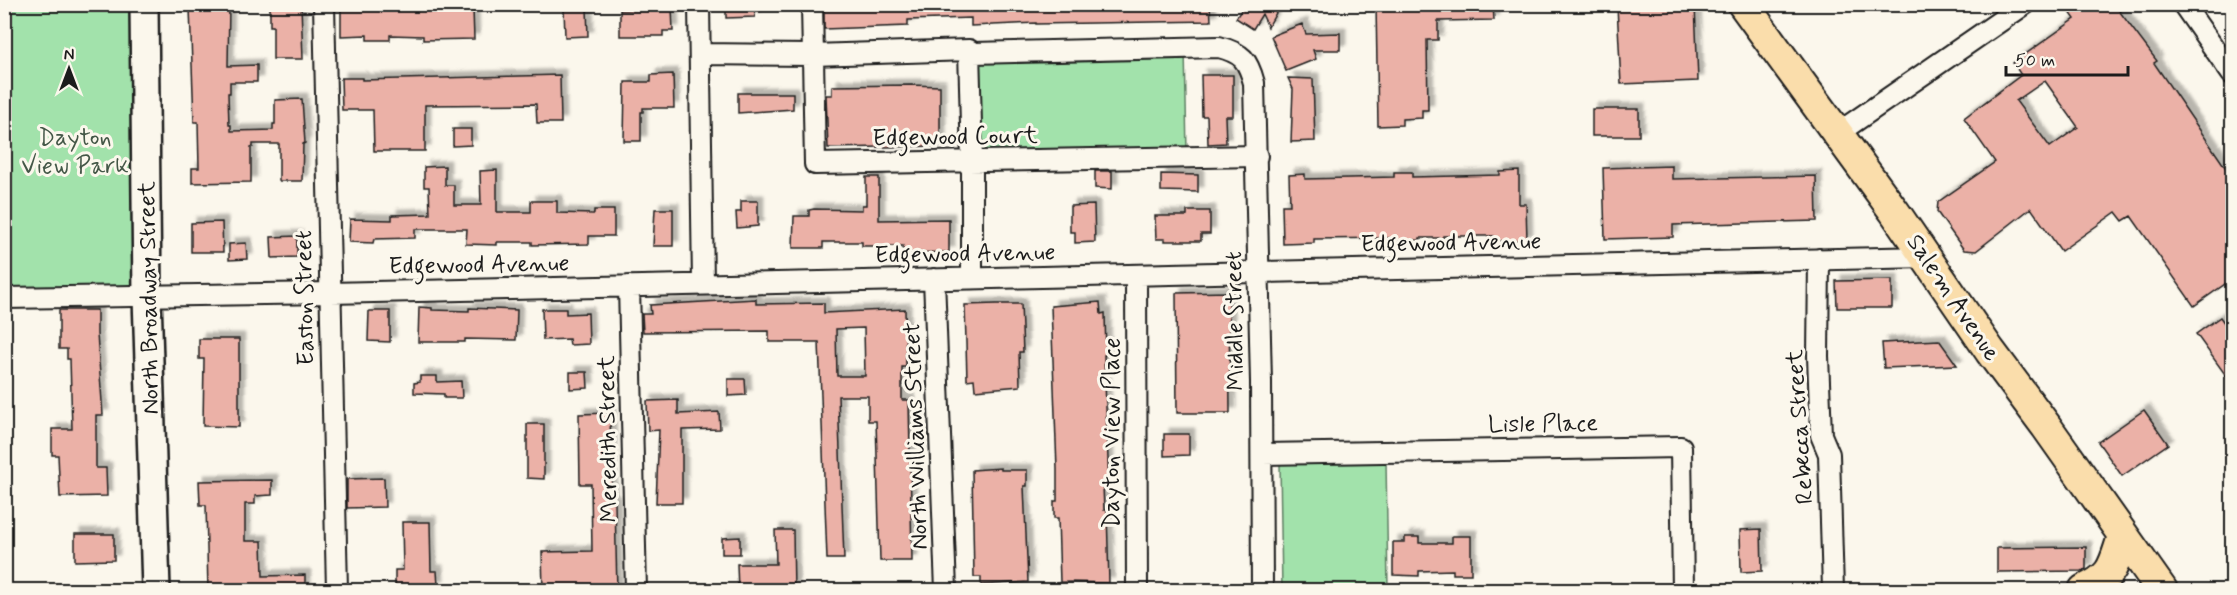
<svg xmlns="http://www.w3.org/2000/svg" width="2237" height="595" viewBox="0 0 2237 595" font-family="Mynerve,sans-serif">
<defs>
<filter id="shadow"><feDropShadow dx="5.5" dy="-5.5" stdDeviation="1.5" flood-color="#0004"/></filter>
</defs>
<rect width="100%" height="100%" fill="#fbf7ec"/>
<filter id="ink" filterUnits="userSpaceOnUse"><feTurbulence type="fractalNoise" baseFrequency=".0167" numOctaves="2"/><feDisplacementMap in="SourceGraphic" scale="12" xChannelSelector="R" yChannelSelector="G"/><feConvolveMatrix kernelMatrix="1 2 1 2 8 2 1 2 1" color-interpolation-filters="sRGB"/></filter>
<g filter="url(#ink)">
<path fill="#a2e2ab" stroke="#5f7f64" stroke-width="1.5" d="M4,5H144L147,296L5,298Z
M1185,49L1187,155L976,159L973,53Z
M1386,461L1388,590H1282L1280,462Z"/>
<path fill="#ebb1a7" stroke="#1c1c1c" stroke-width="1.5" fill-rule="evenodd" filter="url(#shadow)" d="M726,4H754L755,17L726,18Z
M824,4H1210L1211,21L1036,24V23L971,26V18L908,20V26L824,29Z
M1245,4H1281L1268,27L1262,14L1253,29L1236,18Z
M1376,4H1493L1494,20L1438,21V40H1427L1428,110H1422V118L1402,119V125L1378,126Z
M1664,4H1695L1698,81L1621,84L1617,6Z
M2064,4H2114L2157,61L2154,63L2232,177V279L2194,306L2131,216L2123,221L2116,212L2061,251L2031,208L1976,251L1964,250L1937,212L1938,202L1995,162L1964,118L2021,75L2013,63L2075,19ZM2045,81L2078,127L2050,147L2016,101Z
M301,5L303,59H273V26H270V6Z
M396,6L447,8V10L473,9L474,39L423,40V36L390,35V40H367V35L341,36V8Z
M229,7L228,66L257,65V82H230V93H228L229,125H231V131L273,130V124H275V100L302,99L305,143L303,144L302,181H279V144H253V147H251V182L192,183V168H199L198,122H194L190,8Z
M587,8L588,36L565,37L564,9Z
M672,8L673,31H663V36H620V10Z
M1302,24L1306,34L1340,33V50H1313L1316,59L1286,71L1271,36Z
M673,74L674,108H643V112H641V141H624L625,82H651V75Z
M560,75L561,123H537L536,104L425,105V151H374L373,110H342L341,78H362V80Z
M1201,75H1233V116H1225L1226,143L1208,144L1207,116H1202Z
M1288,78L1313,79L1315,141L1291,142L1293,89Z
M911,85L940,86V146L828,148L826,95H832V86Z
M738,93H793V109L738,113Z
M1592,109H1639V136H1592Z
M453,129H471V145L453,146Z
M445,166V185H454V205H481L480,171L497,170V212H531V201H557V213L594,214V210H614V236H589V244L532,245V242H497V245L466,244L467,229H415V238L374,239L373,243L349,242L350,219L392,220V215L430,214L429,187H424V167Z
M1672,166V179L1816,176L1817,221L1673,225V237L1605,239L1603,168Z
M1095,171H1112V189L1095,188Z
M1519,171V204H1526L1527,240L1495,241L1494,236H1443V238H1420V240L1389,241V238L1314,239V243L1283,244L1282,205H1290L1289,175L1305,174V179L1394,177V172H1412V177L1500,175V172Z
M1161,174L1198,175V192L1161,191Z
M866,177H879V220L949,219V252L903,253V246H862V242H823V248H793L794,216H809V210L814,209L862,210V205H866Z
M741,201H758V226L737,228L736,212H741Z
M1094,205L1095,242L1075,243V232H1070V206Z
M655,209H673V246H653Z
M1187,211H1210V234H1201V241H1165V239H1156L1155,216H1187Z
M222,222L223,252H191V223Z
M297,236V257L272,258L271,237Z
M246,243L247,259L229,260V244Z
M1892,280V308H1837L1836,281Z
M1229,292L1230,413H1177L1176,293Z
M756,299V304L824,303V313L905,309L906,367H902V400H909L912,561H880L876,421H868V396H838L844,559H827L819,342H769V331L643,332L642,314H651L650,305ZM864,328L865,376H837L836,329Z
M1100,302L1101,314L1105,313L1106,355H1104L1109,485H1103L1104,510H1107L1109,583L1060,582L1058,518H1054V501H1057V469L1051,306Z
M996,304H1021L1023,352H1019L1020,386L975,390L974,379L967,380L965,305Z
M419,307L432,308V310L469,311V308L517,310L516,340L465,339V342H418Z
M542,309H566V314L588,313L589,344L570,345L569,339L543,340Z
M59,310H97V334L103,415H96V468H106L107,496L60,497L58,455H52V429H72L70,359H67V349H59Z
M369,311H390V342L368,341Z
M2220,317L2232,334V384L2196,334Z
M199,339H239V427L203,426L204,359H199Z
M1939,340L1957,365L1884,368L1882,343Z
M570,372H587L588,388L570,389Z
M420,376H437V382L461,381L462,398H444V394L414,393V383L420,382Z
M728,379H745L746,395L728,396Z
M678,400V414L719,412L720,429L682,430V503H656L659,430L648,431L647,401Z
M2144,410L2168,444L2122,476L2098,442Z
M610,413L612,502H615L617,591H543L542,552L592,551L591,484H580L579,414Z
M527,424H544V479L527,478Z
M1164,434H1189V455L1164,456Z
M1001,468V470H1027V486H1024L1028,582L981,585V577H974L972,470Z
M384,478L385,507L347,508V479Z
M272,480V495L255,496V504H245V541H262L263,576L305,575V591H208L206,505H200L199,481Z
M402,522H430L431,571H437L438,585H429V591H395V570H403Z
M1761,529L1762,571L1741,572L1740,530Z
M775,530H793L794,591H738L737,564H776Z
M75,534H114V560L75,561Z
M1452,536H1471V574H1453V570L1419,571V576L1393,575V542H1405V537H1419V543H1452Z
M740,537V554H722V538Z
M2086,547V569L2082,571L1997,572V548Z"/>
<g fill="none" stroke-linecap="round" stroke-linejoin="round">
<defs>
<path id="street" d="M324,4L337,590
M699,4L703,284
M812,4L815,164L1257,156
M2183,4L2232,74
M969,50L972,162V278
M700,54L813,55L969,50L973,53L1219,47C1242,53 1248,60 1254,83L1261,382L1262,590
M1838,133L2025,4
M1819,259L1818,356L1821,435L1829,454L1833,590
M1136,275L1137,590
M934,279L946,590
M629,286L636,590
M4,298L330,293L1927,257
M1262,454L1681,447L1683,590"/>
<path id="secondary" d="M144,4L147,296L156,590"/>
<path id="primary" d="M1743,4L1894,211L1990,351L2046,426L2162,590
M2084,590C2114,576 2113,566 2123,537"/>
</defs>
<use href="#street" stroke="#1c1c1c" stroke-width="24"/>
<use href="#secondary" stroke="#1c1c1c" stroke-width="32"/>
<use href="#primary" stroke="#1c1c1c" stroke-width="34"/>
<use href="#street" stroke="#fbf7ec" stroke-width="20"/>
<use href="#secondary" stroke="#fbf7ec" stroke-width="27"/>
<use href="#primary" stroke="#faddab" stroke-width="30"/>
</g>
</g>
<g text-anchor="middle" stroke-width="6" stroke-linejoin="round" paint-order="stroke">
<g font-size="24" fill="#1c1c1c" stroke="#fbf7ec">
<text transform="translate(955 136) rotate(-1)" y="8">Edgewood Court</text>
<text transform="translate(1451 242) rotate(-1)" y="8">Edgewood Avenue</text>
<text transform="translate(965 253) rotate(-1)" y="8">Edgewood Avenue</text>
<text transform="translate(479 264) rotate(-1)" y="8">Edgewood Avenue</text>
<text transform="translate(1954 297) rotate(56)" y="8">Salem Avenue</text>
<text transform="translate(148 298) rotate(-91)" y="8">North Broadway Street</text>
<text transform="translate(304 298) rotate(-91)" y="8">Easton Street</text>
<text transform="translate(1234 321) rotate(-91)" y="8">Middle Street</text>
<text transform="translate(1543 423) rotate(-1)" y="8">Lisle Place</text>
<text transform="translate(1799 427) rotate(-94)" y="8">Rebecca Street</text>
<text transform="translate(1111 433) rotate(-90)" y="8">Dayton View Place</text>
<text transform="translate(915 436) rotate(-92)" y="8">North Williams Street</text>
<text transform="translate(607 439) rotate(-91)" y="8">Meredith Street</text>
</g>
<g font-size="24" fill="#445747" stroke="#fbf7ec">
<text x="75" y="145">Dayton<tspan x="75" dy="28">View Park</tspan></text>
</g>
</g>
<rect width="2237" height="595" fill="none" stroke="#fbf7ec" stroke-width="24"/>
<rect x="12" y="12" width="2213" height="571" fill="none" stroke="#1c1c1c" stroke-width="2" filter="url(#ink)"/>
<g transform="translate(69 69)" stroke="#fbf7ec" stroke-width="4.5" paint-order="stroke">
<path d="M0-4.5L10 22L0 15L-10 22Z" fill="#1c1c1c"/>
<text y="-9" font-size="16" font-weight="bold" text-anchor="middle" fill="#1c1c1c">N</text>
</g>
<path d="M2006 66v9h122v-9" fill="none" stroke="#1c1c1c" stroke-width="3"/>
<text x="2015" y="66" font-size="18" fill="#1c1c1c" stroke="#fbf7ec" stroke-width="4.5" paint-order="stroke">50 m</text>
</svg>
